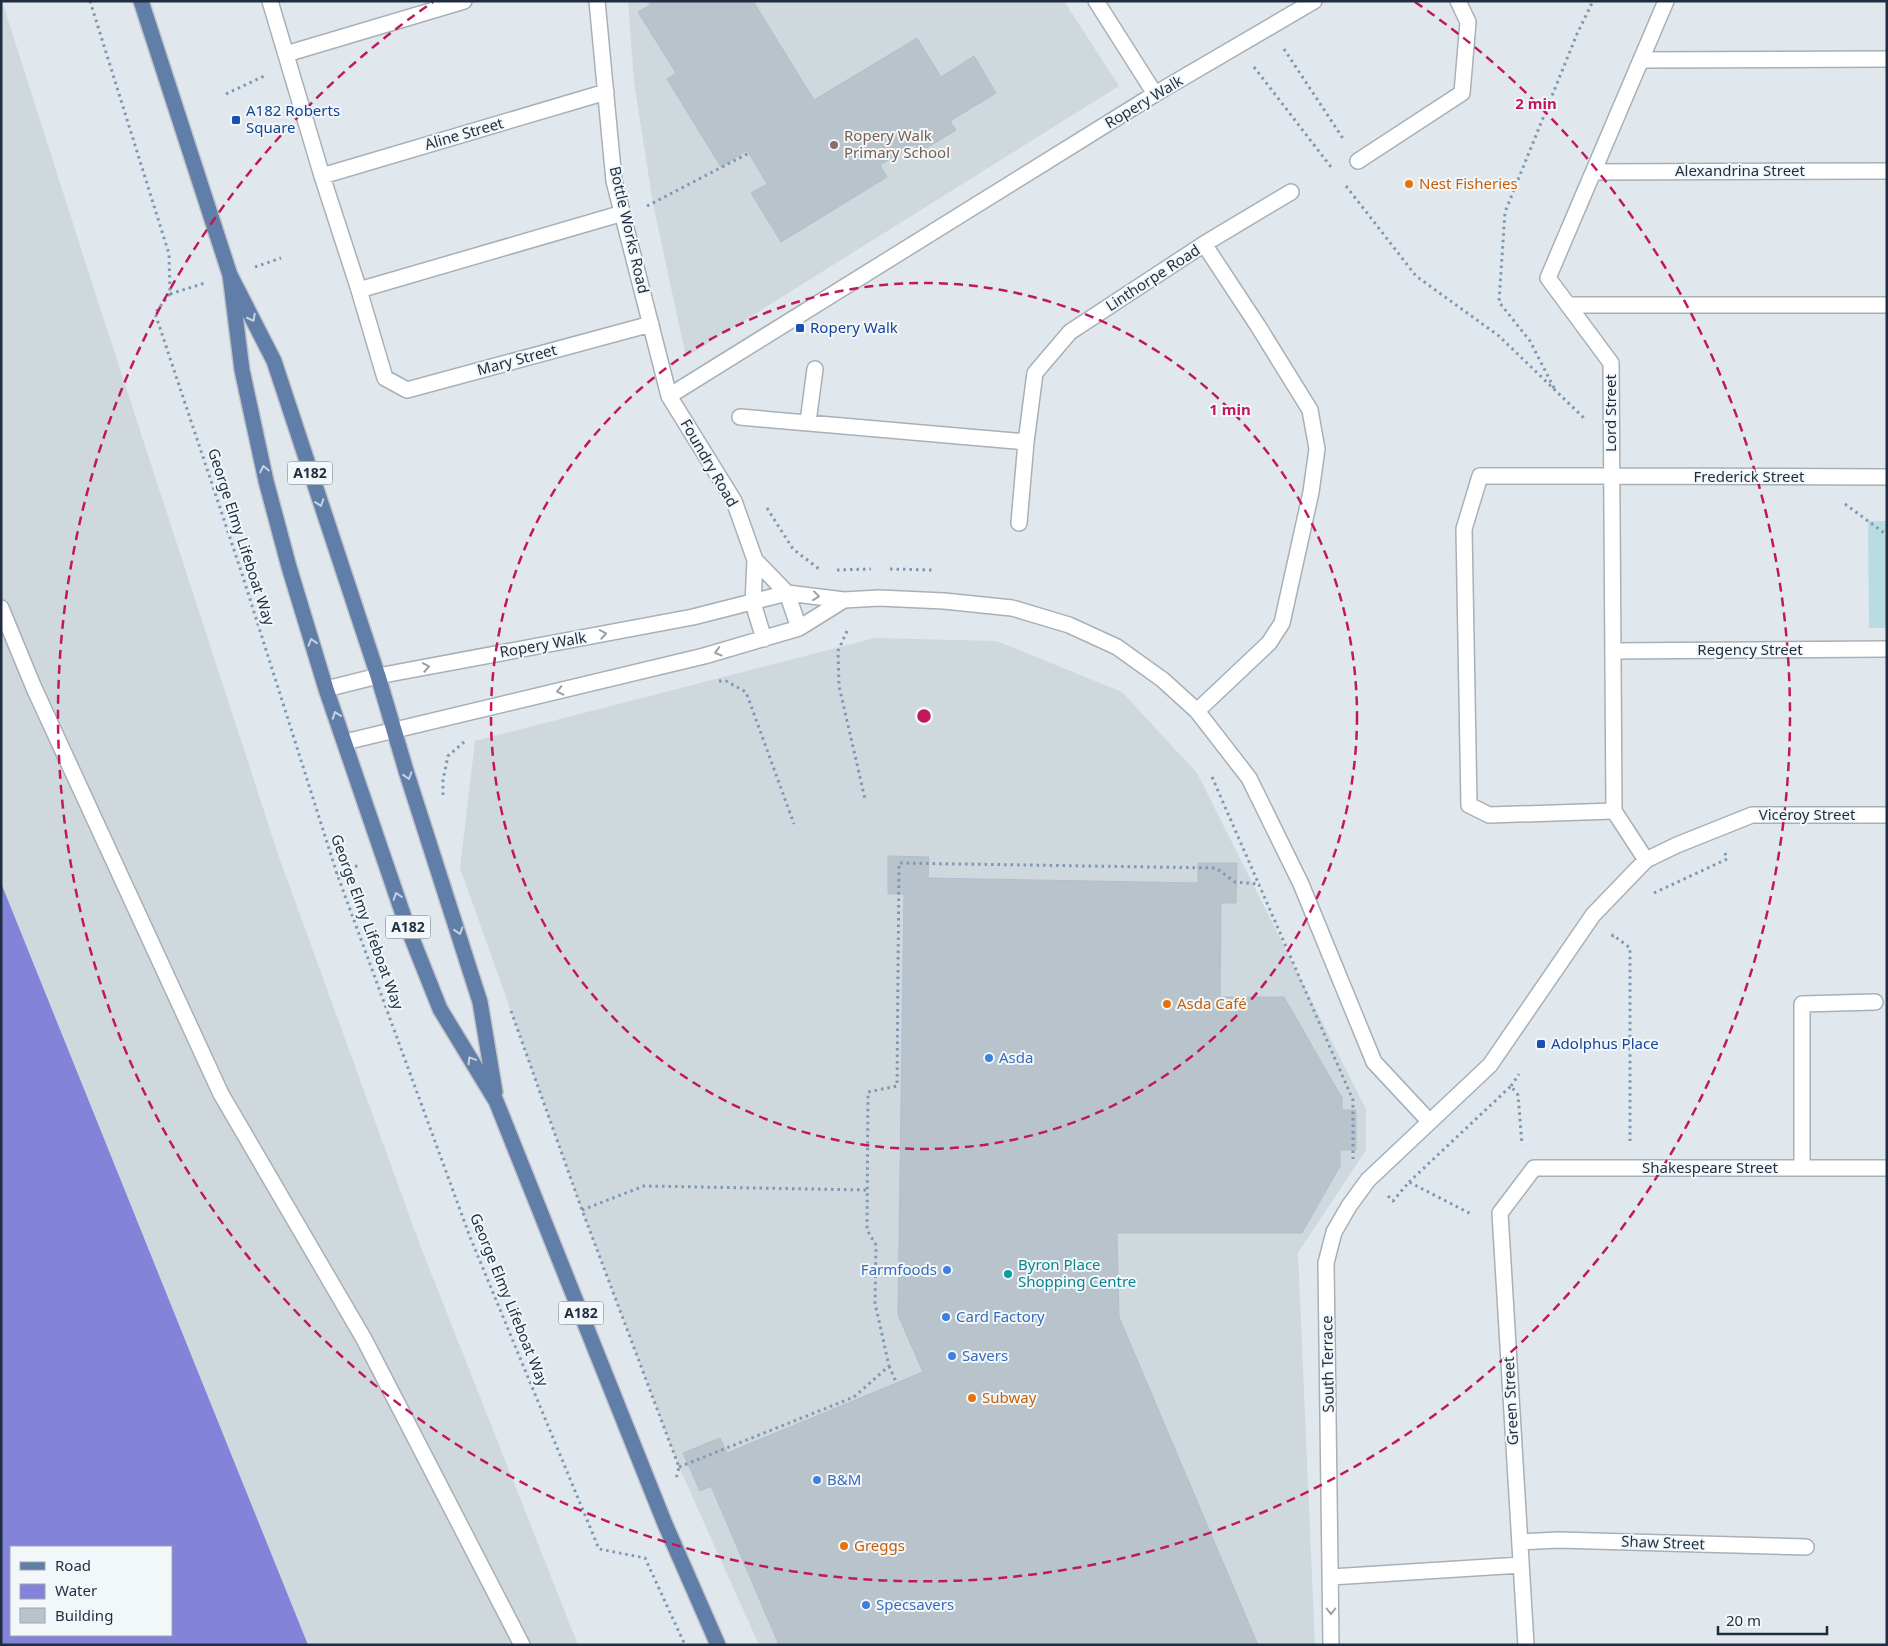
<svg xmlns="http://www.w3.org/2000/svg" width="1888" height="1646" viewBox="0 0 1888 1646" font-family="'Noto Sans',sans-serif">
<rect width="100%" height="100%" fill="#e1e8ed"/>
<path fill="#cfd8dd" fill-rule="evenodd" d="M2,1L91,280L279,857L420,1245L578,1645H1ZM11,1547H171V1635H11Z
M628,1H1064L1119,86L686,357L653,204L634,82Z
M875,638L997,641L1122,692L1197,773L1366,1109V1150L1298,1253L1315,1645H759L679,1467L582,1210L460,868L475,741Z"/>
<path fill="#b7dce1" d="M1868,521H1887V628H1869Z"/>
<path fill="#8283d9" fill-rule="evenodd" d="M1,883L308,1645H1ZM11,1547H171V1635H11Z"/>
<path fill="#b9c3cb" stroke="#b2bfc8" d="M648,1H753L814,100L917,38L941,77L974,56L996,93L950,121L956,130L920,152L915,144L880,165L887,177L781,242L751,193L767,184L747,150L721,167L667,79L676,73L638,12L650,5Z
M888,856L929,857L928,878L1198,883V863H1237L1236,903H1221L1220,997H1284L1342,1098V1110H1356V1150H1340V1166L1302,1233H1117L1119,1317L1258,1645H779L711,1486L700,1491L683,1453L720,1438L727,1453L923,1372L898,1315L904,894H888Z"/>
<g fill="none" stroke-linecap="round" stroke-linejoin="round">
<defs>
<path id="lane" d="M286,54L464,1
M1641,60L1887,59
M1358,161L1462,93L1468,22L1458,1
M359,290L623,213
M1568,305H1887
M1612,476H1480L1464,529L1469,805L1489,815L1614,811
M1,608L34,688L221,1094L364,1339L522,1645
M1613,651L1887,649"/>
<path id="street" d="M270,1L322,176L359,290L385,378L407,390L651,324
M597,1L614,181L669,396L734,501L755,560L787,593L799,628
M1096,1L1155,94
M1594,172L1887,171
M322,176L606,92
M1204,244L1291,192
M669,396L1155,94L1314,1
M740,417L1026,442L1035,373L1070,332L1204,244L1258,326L1310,410L1317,449L1311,492L1282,623L1269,643L1197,711
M808,422L815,369
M1612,476L1887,477
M1019,523L1026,442
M755,560L753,603L764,639
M326,689L378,676L693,617L787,593L844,600L879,598L944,601L1012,608L1069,625L1117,647L1163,680L1197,711L1249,778L1301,884L1374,1062L1429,1121
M345,742L704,656L799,628L844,600
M1646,860L1614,811L1611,363L1548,278L1666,1
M1802,1168V1004L1875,1002
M1520,1542L1558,1540L1806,1547
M1331,1577L1521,1565
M1331,1645L1326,1263L1334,1232L1349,1206L1368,1180L1490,1065L1593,915L1646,860L1677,845L1752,815H1887
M1526,1645L1500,1213L1534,1168H1887"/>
<path id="primary" d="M141,1L230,275L274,361L378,676L407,774L480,1002L495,1092
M230,275L242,370L266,481L289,567L326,689L407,926L440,1009L496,1101L665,1524L718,1645"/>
</defs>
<use href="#lane" stroke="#a7b0b9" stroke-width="18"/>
<use href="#street" stroke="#a7b0b9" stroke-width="18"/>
<use href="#primary" stroke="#c0c4ca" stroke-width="18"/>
<path stroke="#7d98b5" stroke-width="3" stroke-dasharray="2.5 4" stroke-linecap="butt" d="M90,1L169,254L170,294
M1284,49L1344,140
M1254,67L1331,167
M226,94L264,76
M1346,186L1416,276L1499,336L1585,419
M647,206L749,153
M255,267L281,258
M170,294L155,313L242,574L337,874L470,1237L599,1549L645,1558L685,1645
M170,294L205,283
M1554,388L1530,341L1499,302L1505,212L1577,34L1593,1
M1845,504L1887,535
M767,508L793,549L819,569
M890,569L934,570
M837,570L871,569
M847,631L838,651L839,686L865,799
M719,681H726L746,692L794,824
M1212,777L1353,1100V1159
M443,795V780L448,756L464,742
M337,874L359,865
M1654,893L1727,859L1725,853
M1612,937L1613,935L1630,948V1141
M511,1011L582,1210L679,1467L676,1479
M1511,1086L1519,1074
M1409,1182L1511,1086L1518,1095L1522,1145
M1388,1196L1393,1201L1409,1182L1473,1215
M582,1210L644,1186L867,1190
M889,1366L896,1382
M679,1467L854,1397L889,1366L875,1303L876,1245L867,1230L868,1092L897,1086L899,863L1216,868L1235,882L1260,884"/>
<use href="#lane" stroke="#fff" stroke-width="15"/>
<use href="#street" stroke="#fff" stroke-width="15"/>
<use href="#primary" stroke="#607ea8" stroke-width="15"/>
</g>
<defs><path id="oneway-chevron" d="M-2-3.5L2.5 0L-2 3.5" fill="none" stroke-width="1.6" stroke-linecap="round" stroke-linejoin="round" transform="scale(1.25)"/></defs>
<g stroke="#c6d3e1">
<use href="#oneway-chevron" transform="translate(252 318) rotate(63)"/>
<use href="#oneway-chevron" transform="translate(264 469) rotate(-102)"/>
<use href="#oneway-chevron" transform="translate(320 503) rotate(71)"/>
<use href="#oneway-chevron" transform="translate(312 642) rotate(-107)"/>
<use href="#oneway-chevron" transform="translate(336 715) rotate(-110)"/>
<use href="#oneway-chevron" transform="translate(408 776) rotate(73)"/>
<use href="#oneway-chevron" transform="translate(397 896) rotate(-108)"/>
<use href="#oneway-chevron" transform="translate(459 931) rotate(73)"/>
<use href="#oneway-chevron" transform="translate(471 1060) rotate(-121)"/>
</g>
<g stroke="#9aa0a9">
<use href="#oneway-chevron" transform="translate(816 596) rotate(7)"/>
<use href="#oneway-chevron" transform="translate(603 634) rotate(-10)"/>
<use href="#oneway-chevron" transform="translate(718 652) rotate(164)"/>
<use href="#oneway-chevron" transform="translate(426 667) rotate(-11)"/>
<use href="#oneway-chevron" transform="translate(560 691) rotate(167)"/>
<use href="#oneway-chevron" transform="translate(1331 1611) rotate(90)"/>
</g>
<g fill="none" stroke="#c2185b" stroke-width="2.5" stroke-dasharray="9 6">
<circle cx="924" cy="716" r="433"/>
<path d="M1415 2A866 866 0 1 1 433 2"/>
</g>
<g fill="#1a4fb4" stroke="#f2f7f9" stroke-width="2">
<rect x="231" y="115" width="10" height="10" rx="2.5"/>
<rect x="795" y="323" width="10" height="10" rx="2.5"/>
<rect x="1536" y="1039" width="10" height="10" rx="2.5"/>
</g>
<circle fill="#8d6e63" stroke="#f2f7f9" stroke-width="2" cx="834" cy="145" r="5"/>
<g fill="#e8710a" stroke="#f2f7f9" stroke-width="2">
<circle cx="1409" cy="184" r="5"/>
<circle cx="1167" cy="1004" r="5"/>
<circle cx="972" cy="1398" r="5"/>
<circle cx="844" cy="1546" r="5"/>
</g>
<g fill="#3f7fe0" stroke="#f2f7f9" stroke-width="2">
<circle cx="989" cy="1058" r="5"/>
<circle cx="947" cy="1270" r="5"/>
<circle cx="946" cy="1317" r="5"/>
<circle cx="952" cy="1356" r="5"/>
<circle cx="817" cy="1480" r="5"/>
<circle cx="866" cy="1605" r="5"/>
</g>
<circle fill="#0f9aa8" stroke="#f2f7f9" stroke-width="2" cx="1008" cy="1274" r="5"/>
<g text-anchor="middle" stroke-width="4" stroke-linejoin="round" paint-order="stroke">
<g fill="#f2f7f9" stroke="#5e6a78" stroke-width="1">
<rect x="287.5" y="461.5" width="45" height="23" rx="4"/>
<rect x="385.5" y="915.5" width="45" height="23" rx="4"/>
<rect x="558.5" y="1301.5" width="45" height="23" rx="4"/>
</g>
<g font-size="14" font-weight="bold" fill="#1f2d40">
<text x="310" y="478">A182</text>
<text x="408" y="932">A182</text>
<text x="581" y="1318">A182</text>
</g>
<g font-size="15" fill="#1f2d40" stroke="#f2f7f9">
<text transform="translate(1144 102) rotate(-31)" y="5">Ropery Walk</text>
<text transform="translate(464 134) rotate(-16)" y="5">Aline Street</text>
<text x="1740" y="176">Alexandrina Street</text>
<text transform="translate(629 230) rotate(77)" y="5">Bottle Works Road</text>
<text transform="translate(1153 278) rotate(-33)" y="5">Linthorpe Road</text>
<text transform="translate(517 360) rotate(-15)" y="5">Mary Street</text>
<text transform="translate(1611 413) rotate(-90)" y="5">Lord Street</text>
<text transform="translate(709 463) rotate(60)" y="5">Foundry Road</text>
<text x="1749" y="482">Frederick Street</text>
<text transform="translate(241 537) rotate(72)" y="5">George Elmy Lifeboat Way</text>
<text transform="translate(543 645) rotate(-10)" y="5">Ropery Walk</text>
<text x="1750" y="655">Regency Street</text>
<text x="1807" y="820">Viceroy Street</text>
<text transform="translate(367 922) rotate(70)" y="5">George Elmy Lifeboat Way</text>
<text x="1710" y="1173">Shakespeare Street</text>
<text transform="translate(509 1300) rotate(68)" y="5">George Elmy Lifeboat Way</text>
<text transform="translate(1328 1364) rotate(-91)" y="5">South Terrace</text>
<text transform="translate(1511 1401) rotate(-93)" y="5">Green Street</text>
<text transform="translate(1663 1543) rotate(2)" y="5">Shaw Street</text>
</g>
<g font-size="15" fill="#164399" stroke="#f2f7f9" text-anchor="start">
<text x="246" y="116">A182 Roberts<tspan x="246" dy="17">Square</tspan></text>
<text x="810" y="333">Ropery Walk</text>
<text x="1551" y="1049">Adolphus Place</text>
</g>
<g font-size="15" fill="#785e54" stroke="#f2f7f9" text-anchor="start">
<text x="844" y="141">Ropery Walk<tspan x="844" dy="17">Primary School</tspan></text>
</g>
<g font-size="15" fill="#c56008" stroke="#f2f7f9" text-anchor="start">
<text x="1419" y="189">Nest Fisheries</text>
<text x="1177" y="1009">Asda Café</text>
<text x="982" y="1403">Subway</text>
<text x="854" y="1551">Greggs</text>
</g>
<g font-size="15" fill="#366cbe" stroke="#f2f7f9" text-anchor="start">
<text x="999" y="1063">Asda</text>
<text x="937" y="1275" text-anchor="end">Farmfoods</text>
<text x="956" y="1322">Card Factory</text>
<text x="962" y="1361">Savers</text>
<text x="827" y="1485">B&amp;M</text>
<text x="876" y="1610">Specsavers</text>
</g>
<g font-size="15" fill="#0d838f" stroke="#f2f7f9" text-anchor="start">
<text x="1018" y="1270">Byron Place<tspan x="1018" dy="17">Shopping Centre</tspan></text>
</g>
</g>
<circle cx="924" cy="716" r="8" fill="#c2185b" stroke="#f2f7f9" stroke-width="2.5"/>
<g font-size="15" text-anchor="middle" font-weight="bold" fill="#c2185b" stroke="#f2f7f9" stroke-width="4" stroke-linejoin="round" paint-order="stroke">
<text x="1536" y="109">2 min</text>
<text x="1230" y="415">1 min</text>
</g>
<rect width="1888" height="1646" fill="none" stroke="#1f2d40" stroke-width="5"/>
<rect x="10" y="1546" width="162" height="90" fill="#f2f7f9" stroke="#9ea6af"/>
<rect x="20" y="1562" width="25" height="8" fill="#607ea8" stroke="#9ea6af"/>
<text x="55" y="1571" font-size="15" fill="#1f2d40">Road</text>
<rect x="20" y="1584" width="25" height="15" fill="#8283d9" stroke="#9ea6af"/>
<text x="55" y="1596" font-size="15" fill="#1f2d40">Water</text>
<rect x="20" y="1608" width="25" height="15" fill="#b9c3cb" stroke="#9ea6af"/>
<text x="55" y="1621" font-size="15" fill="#1f2d40">Building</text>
<path d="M1718 1626v8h109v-8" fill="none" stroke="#1f2d40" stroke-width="2.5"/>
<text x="1726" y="1626" font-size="15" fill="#1f2d40" stroke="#f2f7f9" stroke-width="4" paint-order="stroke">20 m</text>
</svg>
